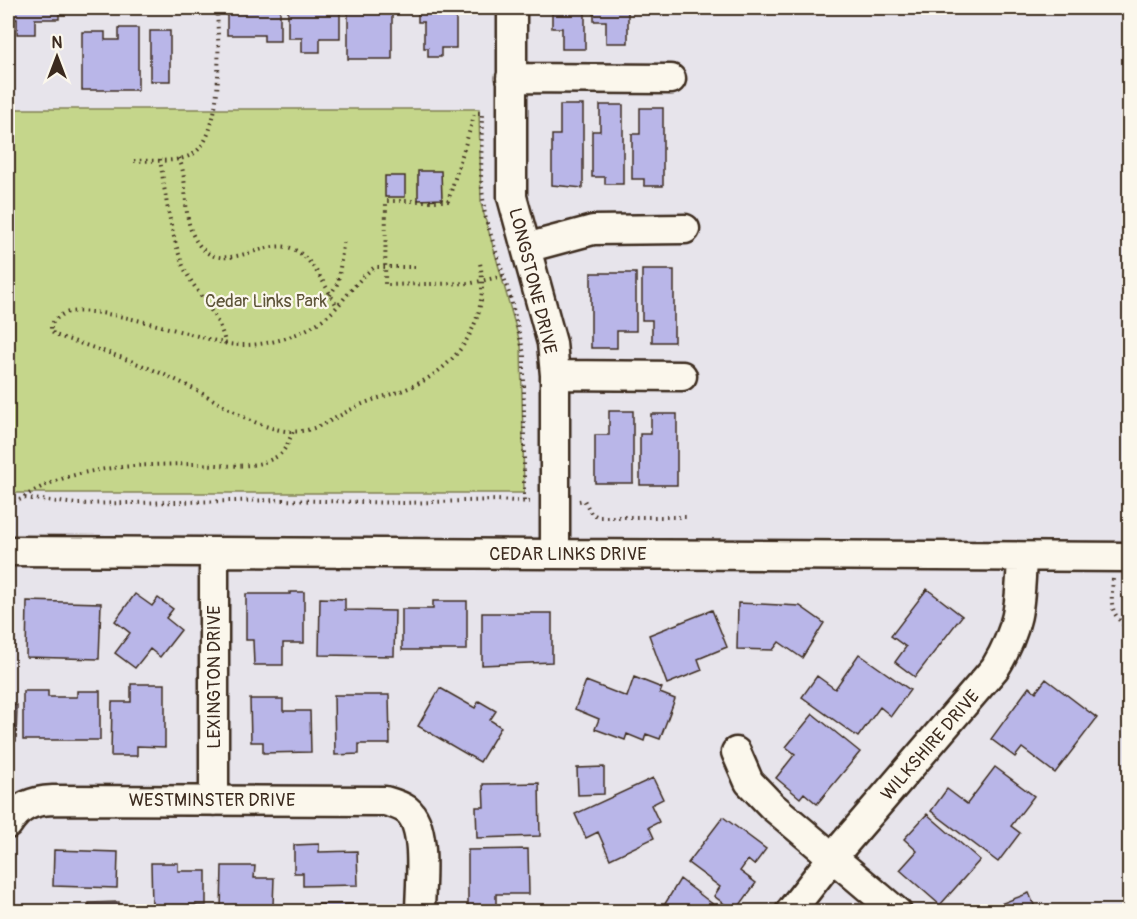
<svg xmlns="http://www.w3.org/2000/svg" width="1137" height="919" viewBox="0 0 1137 919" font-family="Pangolin,sans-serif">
<rect width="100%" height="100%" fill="#e7e4eb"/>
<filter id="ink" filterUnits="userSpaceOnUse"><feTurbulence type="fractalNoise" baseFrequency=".0167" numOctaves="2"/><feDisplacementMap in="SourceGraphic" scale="12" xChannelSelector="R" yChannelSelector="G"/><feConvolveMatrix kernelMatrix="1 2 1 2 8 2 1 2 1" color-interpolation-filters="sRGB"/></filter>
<g filter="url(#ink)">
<path fill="#c5d68b" stroke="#808054" stroke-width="1.5" d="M8,109H479L481,204L521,346L524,493H8Z"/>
<path fill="#b9b6e8" stroke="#3b2a1e" stroke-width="1.5" d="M9,8H59V19H35V34H17V19H9Z
M227,8H280V41H264V35H227Z
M288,8H340V38H320V52H302V38H288Z
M348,8H392V59H348Z
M413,8H456V48H441V57H428V48H424V22H418V8Z
M552,8H585V49H562V28H552Z
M594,8H628V43H606V21H594Z
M1130,17V46L1123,44Z
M119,28H138V90H82V32H105V40H119Z
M150,31H170V81H150Z
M560,105H583V188L552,185V135H560Z
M600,105H623V184H605V177H592V131H600Z
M640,108H663V186H644V179H632V134H640Z
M418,171H441L442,199L418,200Z
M385,176H405V197H385Z
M642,270H674V342H652V320H642Z
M591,273H636V331H617V348H591Z
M609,411H633V483H595V435H609Z
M651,414H677V485H640V434H651Z
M927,589L962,616L915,677L895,662L906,647L891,636Z
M290,592H304V643H283V665H254L253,640H246V594H290Z
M135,594L152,606L158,598L173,609L166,618L181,630L160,657L150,649L135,668L115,653L130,633L115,621Z
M320,598L345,599V610L395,611L394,656L319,655Z
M27,601L101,603L99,659L26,657Z
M433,601H467V650H402V609H433Z
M738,603L800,606L824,623L802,658L779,642L773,650L737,649Z
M8,610H9L10,656H8Z
M712,610L727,647L698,659L702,670L667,684L649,635Z
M482,613H552V662L482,665Z
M859,654L910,690L891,716L880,707L858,737L802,697L817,676L835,689Z
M634,677L662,688L660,693L675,699L660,739L646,734L644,741L627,734L625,740L595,729L599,719L575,709L586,681L627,697Z
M1046,679L1097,718L1055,773L1022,748L1015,757L991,739L1029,687L1036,692Z
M131,684H165V747L137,746V756H111L112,702H131Z
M440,688L475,708L479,701L496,711L490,720L501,727L480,762L418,726Z
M23,691H48V697H77V691H100V740H23Z
M334,695H389L390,744H359V754L335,755Z
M250,699H283V711H310L311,752L263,753V742H251Z
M8,705H17L16,741H8Z
M813,714L860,752L817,804L804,793L800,798L776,778L795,754L786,747Z
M1127,719H1130V745H1127Z
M604,767V794L578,795L577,768Z
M995,767L1034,796L1011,826L1020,833L998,862L931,811L947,789L967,804Z
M653,778L663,799L651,805L659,822L649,827L654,838L610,859L598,832L586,838L575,814Z
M539,783L540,836L477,838L476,807H484L483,784Z
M927,814L980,860L940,905L900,870L917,851L904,839Z
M723,817L766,849L754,865L748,860L740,871L756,883L735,912L714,896L720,887L688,863Z
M319,844V852L357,851L358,885L303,886V873H294V845Z
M528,849L529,894H496V912H468V850Z
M54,850L118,852L117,888L53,886Z
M151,863H178V871H206V905L152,906Z
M222,866H255L254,878H274L273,906H255V912H221Z
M680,879L723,912H660Z
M1029,893L1037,912H986L985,910Z
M119,902V912H89V903Z
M318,904H375V912H318Z"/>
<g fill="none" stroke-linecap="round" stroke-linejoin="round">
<defs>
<path id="minor" d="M512,8V197L552,343L555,375V554
M511,78L671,79
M526,248L593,230L685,229
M555,375L682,376
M8,551L1130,557
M214,553V801
M736,752L749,782L772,806L897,912
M8,824C19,806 32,801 53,800L385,801C392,803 400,805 407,810C428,827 420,886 420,912
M790,912L832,858L995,668C1020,627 1020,603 1022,557"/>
</defs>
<use href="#minor" stroke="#3b2a1e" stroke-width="33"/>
<path stroke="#3b2a1e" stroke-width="4" stroke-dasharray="1.5 4.5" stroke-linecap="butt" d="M179,158C189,183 182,212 193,235C216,284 263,235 293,249C313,258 326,288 337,306
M160,159C165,194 170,230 182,263C192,290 222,317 225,344
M134,161C151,160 173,163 189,156C226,141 218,40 217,8
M415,267H375C358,278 347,297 333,311C306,336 263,349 228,344C189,335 107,307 70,312C62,313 56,318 51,325V331L55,335C100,350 148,365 190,387C220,402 246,423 280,430C312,437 332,418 360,405C378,397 397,394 415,385C463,363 490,315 480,263
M503,276L472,283L385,285L386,201H448L475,113H482L481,180L485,216L511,300L524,354V501
M330,295L338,283L344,238
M24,497C72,465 138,465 194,464C219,464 252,471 276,457C285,452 289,441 293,431
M579,501L584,500L591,513L598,517H687
M8,504L24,498L77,504L283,500L403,503L497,500L533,502
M1113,579C1111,606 1109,612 1130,631"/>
<use href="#minor" stroke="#fbf7ec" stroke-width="28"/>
</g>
</g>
<g text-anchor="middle" stroke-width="4.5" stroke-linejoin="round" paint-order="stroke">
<g font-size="18" fill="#3b2a1e" stroke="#fbf7ec">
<text transform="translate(533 281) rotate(76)" y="6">LONGSTONE DRIVE</text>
<text x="568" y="560">CEDAR LINKS DRIVE</text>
<text transform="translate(214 677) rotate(-90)" y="6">LEXINGTON DRIVE</text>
<text transform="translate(930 745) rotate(-49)" y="6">WILKSHIRE DRIVE</text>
<text x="212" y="806">WESTMINSTER DRIVE</text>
</g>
<g font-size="18" fill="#5e5539" stroke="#fbf7ec">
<text x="266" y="307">Cedar Links Park</text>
</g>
</g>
<rect width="1137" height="919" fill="none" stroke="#fbf7ec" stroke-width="30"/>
<rect x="15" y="15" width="1107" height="889" fill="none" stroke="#3b2a1e" stroke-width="2" filter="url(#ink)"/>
<g transform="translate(57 57)" stroke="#fbf7ec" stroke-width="4.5" paint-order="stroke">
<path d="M0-4.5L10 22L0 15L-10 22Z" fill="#3b2a1e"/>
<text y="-9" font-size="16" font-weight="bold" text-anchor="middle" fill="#3b2a1e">N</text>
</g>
</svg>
